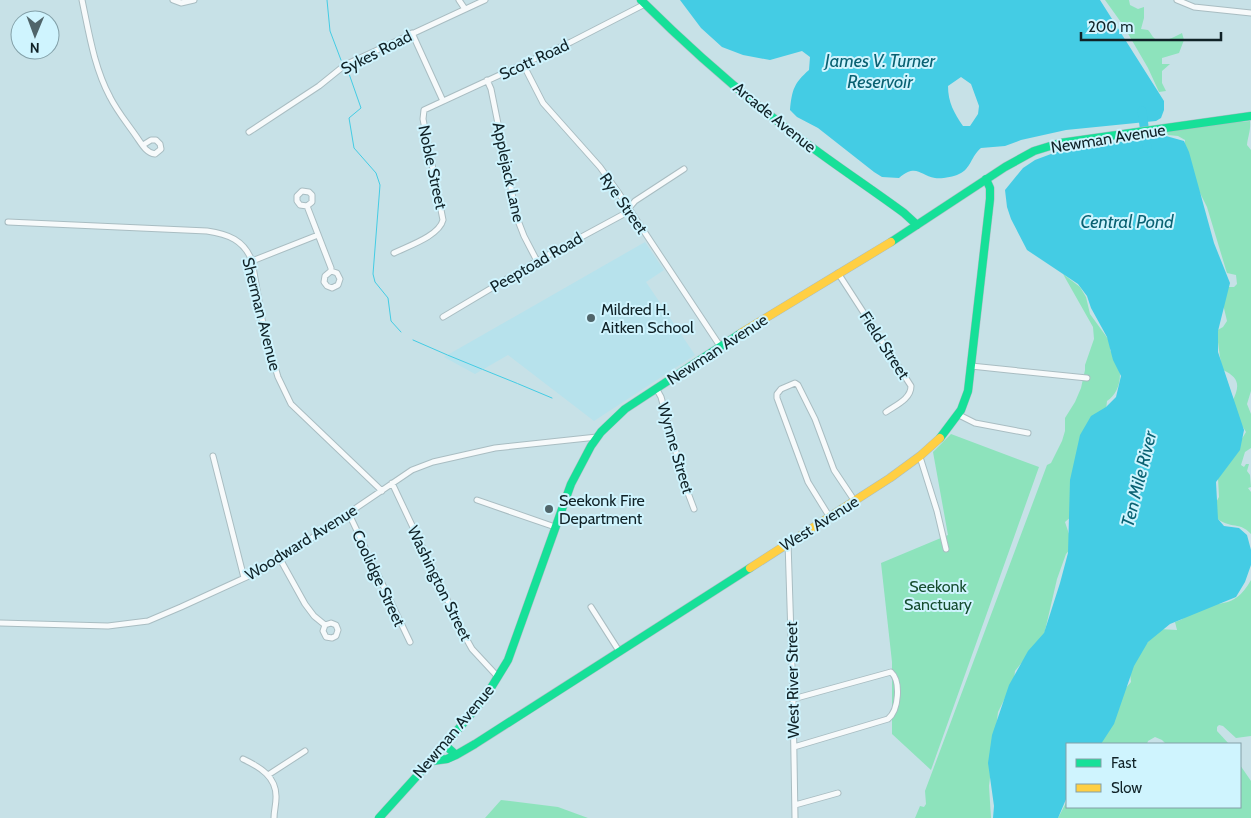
<svg xmlns="http://www.w3.org/2000/svg" width="1251" height="818" viewBox="0 0 1251 818" font-family="Cabin,sans-serif">
<rect width="100%" height="100%" fill="#c7e1e7"/>
<path fill="#b7e2ec" d="M645,242L664,270L646,282L695,355L594,421L508,355L475,374L444,357Z"/>
<path fill="#8de3bc" d="M1105,0H1129L1130,5L1138,9L1144,7V18L1141,29L1148,30C1150,32 1151,34 1153,37C1161,46 1173,37 1182,33L1184,40L1179,53L1162,58V64H1170L1162,71V83L1166,91L1159,92L1148,68L1123,25Z
M1242,115L1240,122L1250,121C1251,130 1248,136 1247,145L1251,150V391L1247,404L1251,414V448L1245,452L1241,465L1244,467L1246,464H1249L1247,471L1250,475L1251,487L1248,488L1251,492V534C1239,520 1227,531 1213,514L1214,506L1219,497L1218,478L1246,432L1236,416L1232,402C1240,386 1240,378 1223,370C1219,357 1219,344 1216,331L1223,327L1227,321L1223,304L1228,287H1234L1237,284L1236,275L1227,273L1226,270L1207,207L1197,187L1185,147V140L1178,136L1168,135L1166,129Z
M1063,274L1080,287L1086,297L1090,314L1111,343L1110,350C1112,354 1116,357 1117,360C1123,374 1120,393 1107,401L1106,410L1073,515L1065,522L1073,546L1066,554L1057,579L1044,635L1015,671L1014,680L998,712L989,786L991,818H915L920,806L924,807L926,804L925,791L1047,465L1051,463L1062,441L1065,431V418L1075,402L1081,388L1085,370V365L1094,339L1093,327Z
M951,434L1039,467L931,770L892,734V662L881,563L948,535L933,452Z
M1251,580V736L1236,738L1223,726L1219,725L1217,727V731L1229,744H1166L1162,740L1155,737L1148,741L1147,744H1099L1125,689L1131,682L1129,664L1159,629L1177,630L1175,622C1186,619 1184,616 1191,612C1219,597 1232,613 1251,580Z
M1240,765L1251,781V818H1058L1067,801V807H1240Z
M501,800L558,807L588,818H485Z"/>
<path fill="#44cce4" fill-rule="evenodd" d="M680,0H1100L1164,101V110L1161,118L1156,121L1066,130L1021,140L1005,146L981,148C971,156 971,169 959,174C953,177 941,179 935,178C920,176 917,163 899,178L882,177L874,172L818,128L797,117L790,110C792,90 794,83 809,70L810,57L802,51L770,60L743,55L722,47L701,28ZM961,77L971,84L979,106L978,114L970,126H963C954,113 948,102 948,86Z
M1166,136L1184,141L1189,152L1214,243L1230,283L1218,331V352L1244,430L1240,450L1216,482L1218,519L1224,526L1239,528L1247,535L1251,550V565L1245,582L1236,597L1170,624L1148,642L1134,666L1114,724L1101,744H1067V797L1058,818H993L994,806L988,763L992,735L1009,685L1028,651L1044,633L1060,583L1068,553L1070,480L1080,435L1091,416L1106,407L1116,397L1121,376L1113,360L1107,337L1091,308L1087,296L1078,284L1027,250L1011,219L1007,207L1005,190L1023,168L1035,160L1059,151L1106,143L1133,141L1146,137Z"/>
<g fill="none" stroke-linecap="round" stroke-linejoin="round">
<path stroke="#44cce4" stroke-width="1" d="M327,0L330,31L341,60
M347,68L361,108L349,118L354,148L376,173L380,185L373,274L375,282L388,298L391,321L401,332
M413,340C459,361 506,378 552,398"/>
<path stroke="#44cce4" stroke-width="9" d="M1142,111L1147,148"/>
<defs>
<path id="street" d="M82,0C89,33 94,67 110,97C117,111 127,123 136,136C141,143 146,153 155,154L161,149L160,144L156,140H151L143,145
M173,0L181,3L194,0
M459,0L465,9
M1177,0L1194,7L1251,13
M412,33L443,101
M523,64L543,103L600,167L618,192L720,346
M487,80L491,89L517,218L524,236L537,261
M249,132L319,86L345,65L485,0
M307,206L312,202V195L309,192L302,191L297,196V201L300,205L307,206L331,268V271L325,276L324,282L327,286L332,288L338,285L340,279L337,273L331,271
M8,222L207,231C228,234 244,240 252,261L264,330L278,377L291,404L382,491
M394,253C408,246 439,236 443,220L423,119L424,110L571,42L645,4
M252,261L318,235
M838,273L911,386C911,399 896,405 886,412
M443,317L537,261L624,214L635,201L684,169
M971,366L1087,378
M656,388L661,397L685,485L694,509
M959,415L975,423L1028,433
M213,456L244,578
M920,457L937,511L946,549
M392,483L462,631L472,649L498,677
M477,500L555,527
M349,514L410,642
M829,516L808,482L777,398V394L781,389L795,383L798,385L815,419L834,470L854,500
M788,542L793,699L795,818
M280,559L305,604L314,616L325,625L331,623L336,625L338,630L336,636L332,638L326,637L323,631L325,625
M591,607L619,651
M0,623L108,626L148,621L181,607L264,569L303,544L412,470L433,462L495,448L597,437
M793,699L891,672C901,681 899,710 888,719L794,747
M243,759C260,767 277,777 276,798C276,805 274,811 274,818
M268,775L305,751
M795,805L838,793"/>
<path id="fast" d="M641,0C691,50 745,97 802,140C835,165 870,188 904,213L917,225
M891,242L1005,167L1034,151L1060,143L1251,116
M940,438L961,410L968,391L990,199V188L986,179
M445,745L456,755L475,744L750,568
M432,761L447,759L456,755
M379,818L445,745L486,696L508,660L571,484L591,446L601,432L625,409L741,333"/>
<path id="slow" d="M741,333L891,242
M750,568L890,478L920,456L940,438"/>
</defs>
<use href="#street" stroke="#a9bdc2" stroke-width="7"/>
<use href="#fast" stroke="#a9bdc2" stroke-width="9"/>
<use href="#slow" stroke="#a9bdc2" stroke-width="9"/>
<use href="#street" stroke="#f7fafb" stroke-width="5"/>
<use href="#fast" stroke="#16e098" stroke-width="8"/>
<use href="#slow" stroke="#ffcf43" stroke-width="8"/>
</g>
<g fill="#50656a" stroke="#cff4fe" stroke-width="2">
<circle cx="591" cy="318" r="5"/>
<circle cx="549" cy="509" r="5"/>
</g>
<g text-anchor="middle" stroke-width="4" stroke-linejoin="round" paint-order="stroke">
<g font-size="16" fill="#102227" stroke="#cff4fe">
<text transform="translate(376 52) rotate(-27)" y="6">Sykes Road</text>
<text transform="translate(534 59) rotate(-25)" y="6">Scott Road</text>
<text transform="translate(775 117) rotate(39)" y="6">Arcade Avenue</text>
<text transform="translate(1108 138) rotate(-9)" y="6">Newman Avenue</text>
<text transform="translate(433 167) rotate(78)" y="6">Noble Street</text>
<text transform="translate(509 172) rotate(78)" y="6">Applejack Lane</text>
<text transform="translate(624 203) rotate(55)" y="6">Rye Street</text>
<text transform="translate(536 262) rotate(-30)" y="6">Peeptoad Road</text>
<text transform="translate(262 314) rotate(76)" y="6">Sherman Avenue</text>
<text transform="translate(885 345) rotate(57)" y="6">Field Street</text>
<text transform="translate(717 349) rotate(-33)" y="6">Newman Avenue</text>
<text transform="translate(676 448) rotate(74)" y="6">Wynne Street</text>
<text transform="translate(819 523) rotate(-32)" y="6">West Avenue</text>
<text transform="translate(301 542) rotate(-32)" y="6">Woodward Avenue</text>
<text transform="translate(379 578) rotate(65)" y="6">Coolidge Street</text>
<text transform="translate(440 583) rotate(64)" y="6">Washington Street</text>
<text transform="translate(792 680) rotate(-91)" y="6">West River Street</text>
<text transform="translate(453 731) rotate(-50)" y="6">Newman Avenue</text>
</g>
<g font-size="16" fill="#102227" stroke="#cff4fe" text-anchor="start">
<text x="601" y="315">Mildred H.<tspan x="601" dy="18">Aitken School</tspan></text>
<text x="559" y="506">Seekonk Fire<tspan x="559" dy="18">Department</tspan></text>
</g>
<g font-size="16" fill="#164d2f" stroke="#cff4fe">
<text x="938" y="592">Seekonk<tspan x="938" dy="18">Sanctuary</tspan></text>
</g>
<g font-size="18" font-style="italic" fill="#096172" stroke="#cff4fe">
<text x="880" y="67">James V. Turner<tspan x="880" dy="21">Reservoir</tspan></text>
<text x="1127" y="228">Central Pond</text>
<text transform="translate(1139 479) rotate(-76)" y="6">Ten Mile River</text>
</g>
</g>
<rect x="1066" y="743" width="175" height="65" fill="#cff4fe" stroke="#83a0a8"/>
<rect x="1076" y="759" width="25" height="8" fill="#16e098" stroke="#83a0a8"/>
<text x="1111" y="768" font-size="15" fill="#102227">Fast</text>
<rect x="1076" y="784" width="25" height="8" fill="#ffcf43" stroke="#83a0a8"/>
<text x="1111" y="793" font-size="15" fill="#102227">Slow</text>
<g transform="translate(35 35) rotate(181)"><circle r="24" fill="#cff4fe" stroke="#83a0a8"/>
<path d="M0-4L9 19L0 12L-9 19Z" fill="#50656a"/>
<text y="-8" font-size="14" font-weight="bold" text-anchor="middle" fill="#102227">N</text>
</g>
<path d="M1081 32v8h140v-8" fill="none" stroke="#102227" stroke-width="2.5"/>
<text x="1088" y="32" font-size="15" fill="#102227" stroke="#cff4fe" stroke-width="4" paint-order="stroke">200 m</text>
</svg>
